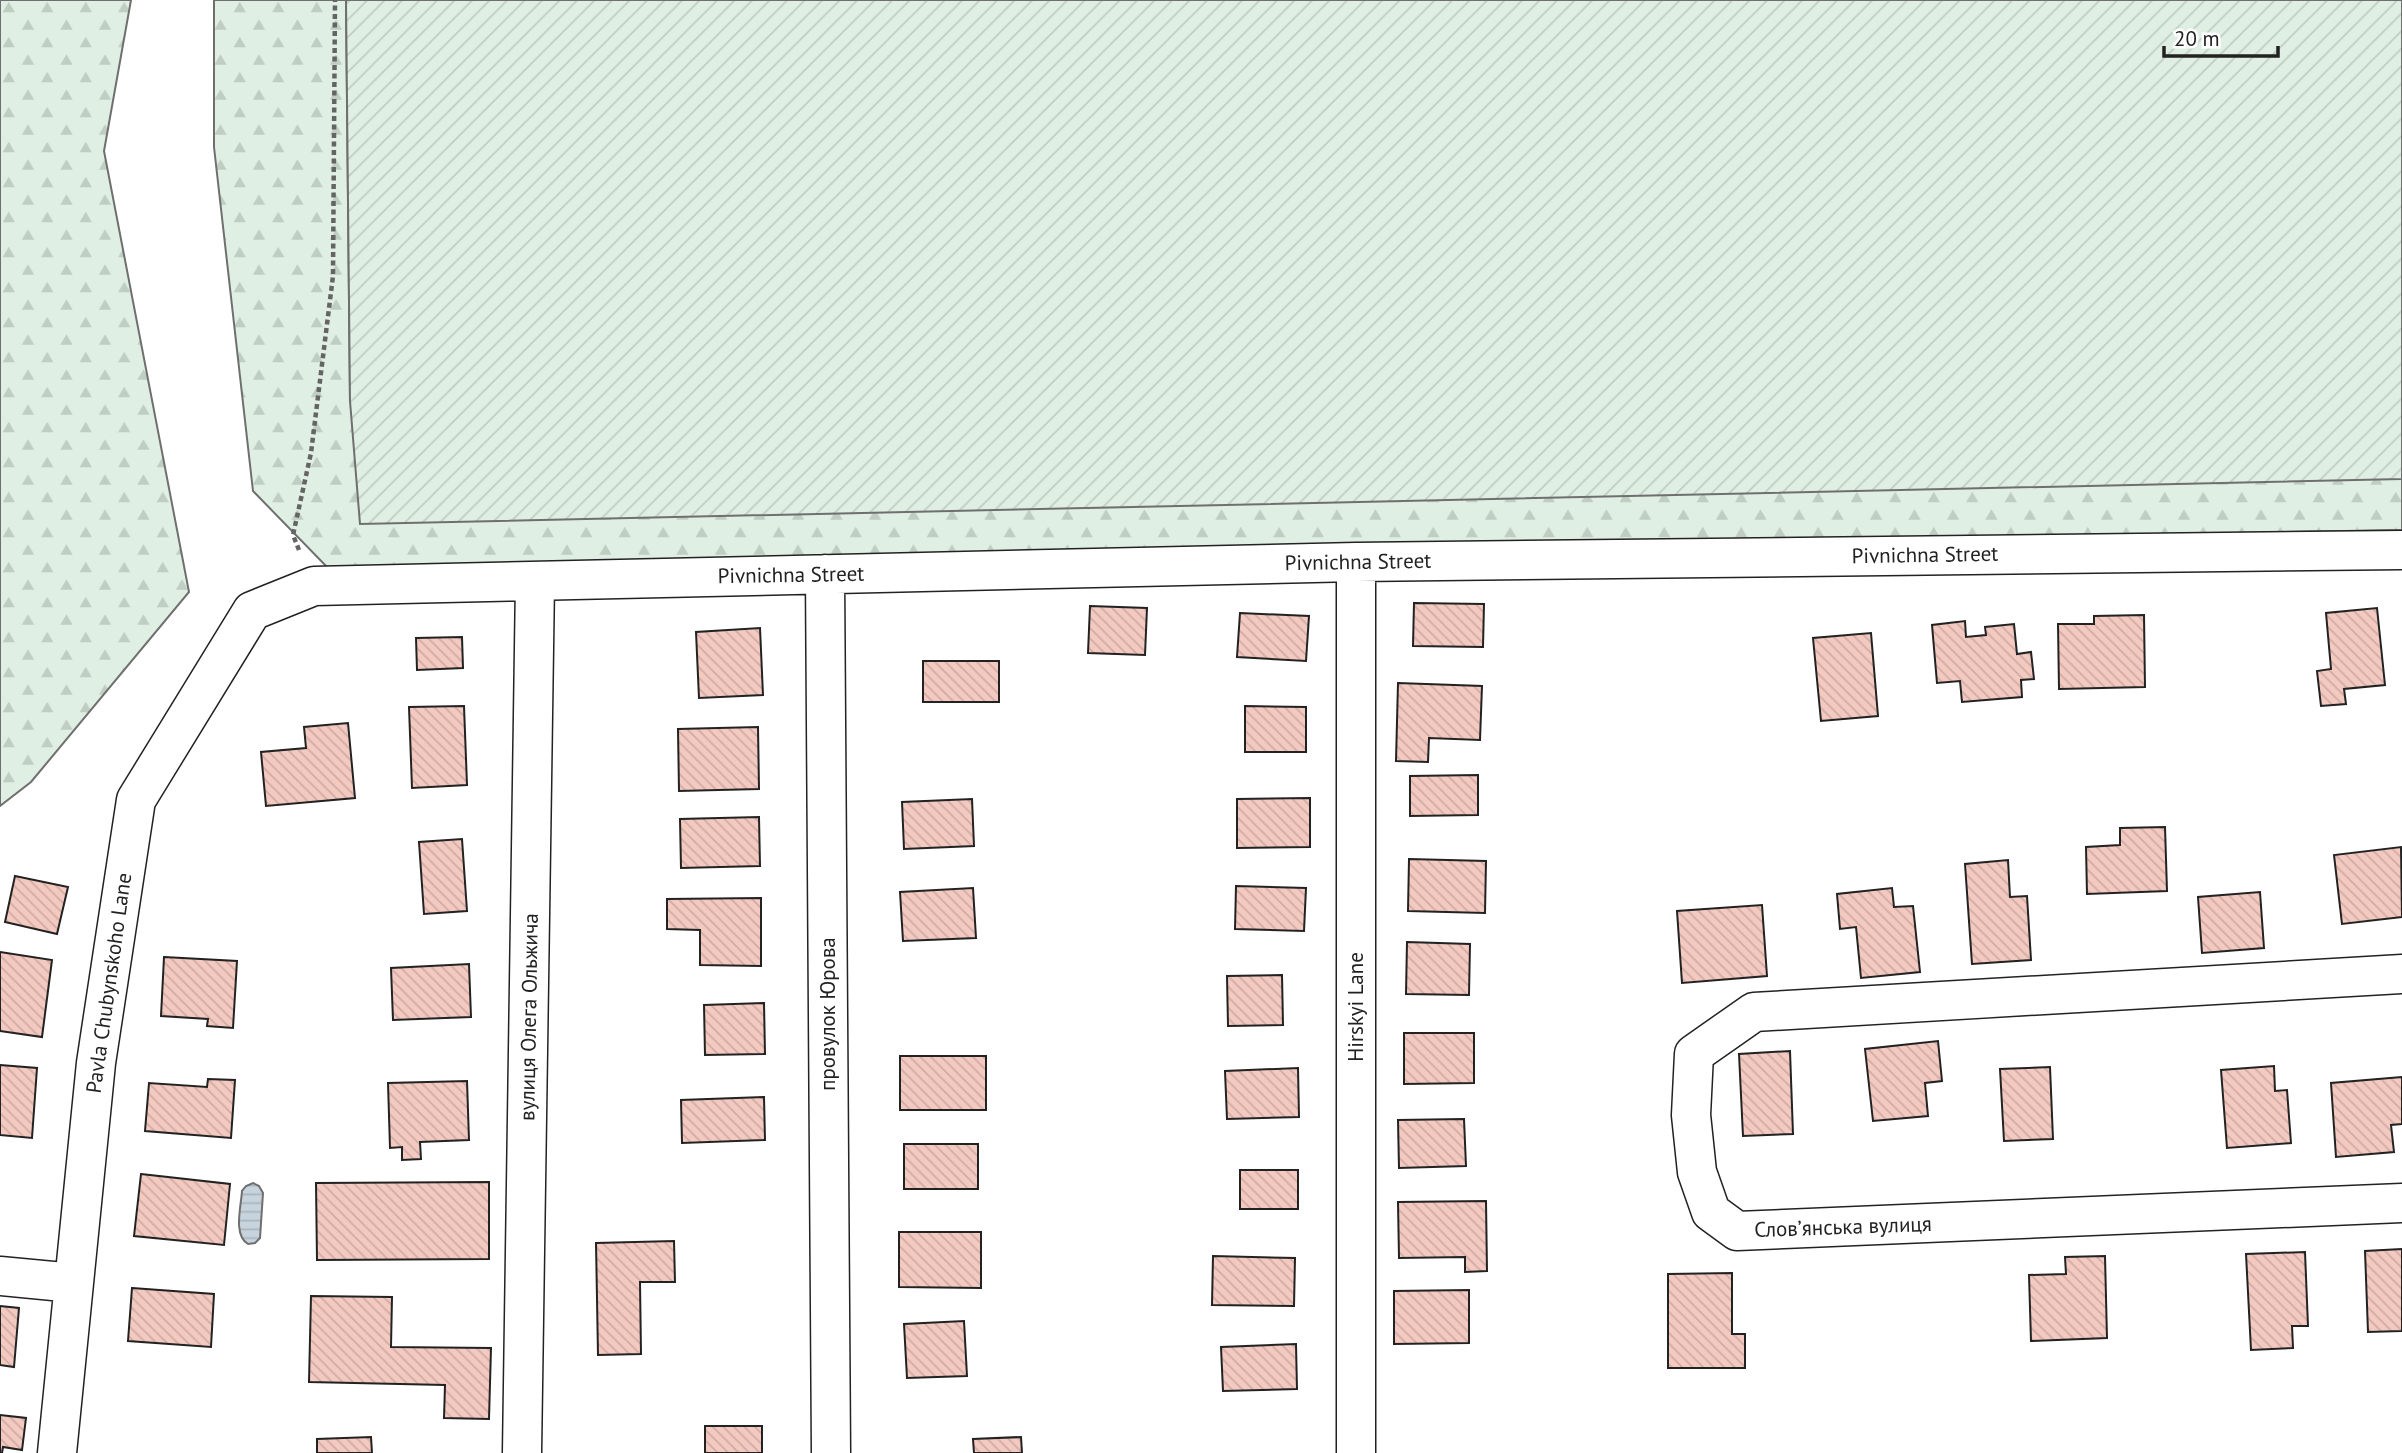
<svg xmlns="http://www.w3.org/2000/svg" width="2402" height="1453" viewBox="0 0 2402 1453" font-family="'PT Sans',sans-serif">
<defs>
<pattern id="forest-firs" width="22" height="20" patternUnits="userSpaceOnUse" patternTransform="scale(1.75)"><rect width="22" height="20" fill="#e0efe3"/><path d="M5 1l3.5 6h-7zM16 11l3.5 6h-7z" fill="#c0cdc2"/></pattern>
<pattern id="garden-furrows" width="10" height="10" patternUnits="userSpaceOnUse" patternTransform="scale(1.75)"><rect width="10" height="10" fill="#e0efe3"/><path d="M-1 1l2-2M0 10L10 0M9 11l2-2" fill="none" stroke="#c0cdc2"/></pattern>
<pattern id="water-rules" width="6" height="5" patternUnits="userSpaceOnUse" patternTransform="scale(1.75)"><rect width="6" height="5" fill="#c7d3dd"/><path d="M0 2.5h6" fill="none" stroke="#abb5bd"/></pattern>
<pattern id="building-back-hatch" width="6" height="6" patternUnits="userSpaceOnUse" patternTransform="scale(1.75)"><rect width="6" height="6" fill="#f3c9c0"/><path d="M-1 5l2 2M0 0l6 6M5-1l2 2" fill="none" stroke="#d0aca5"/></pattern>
</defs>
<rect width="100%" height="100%" fill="#fff"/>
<path fill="url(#forest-firs)" stroke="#6f6f6f" stroke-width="2" d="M0,0H131L104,151L189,592L31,782L0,806Z
M214,0H346L350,401L2402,479V530L327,567L253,491L214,147Z"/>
<path fill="url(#garden-furrows)" stroke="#6f6f6f" stroke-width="2" d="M346,0H2402V479L360,524L350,401Z"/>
<path fill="url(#water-rules)" stroke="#6f6f6f" stroke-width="2" d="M253,1183L259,1186L263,1193L260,1238L255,1243L248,1244C233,1235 241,1207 242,1191L246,1186Z"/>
<path fill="url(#building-back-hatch)" stroke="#222" stroke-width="2" d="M1414,603L1484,604L1483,647L1413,646Z
M1090,606L1147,608L1145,655L1088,653Z
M2377,608L2385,685L2344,689L2346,704L2321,706L2317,671L2331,669L2326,613Z
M1240,613L1309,616L1306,661L1237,657Z
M2144,615L2145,687L2059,689L2058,624H2094V616Z
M1965,621L1966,637L1986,635L1985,627L2014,624L2017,654L2031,652L2034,679L2021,680L2022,697L1962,702L1960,681L1937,683L1932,625Z
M760,628L763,695L699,698L696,632Z
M1871,633L1878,716L1821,721L1813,638Z
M462,637L463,668L417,670L416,638Z
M923,661H999V702H923Z
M1398,683L1482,686L1480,740L1429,738L1428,762L1396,761Z
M464,706L467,785L412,788L409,707Z
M1245,706L1306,707V752H1245Z
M348,723L355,798L266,806L261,752L306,748L304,727Z
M758,727L759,789L679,791L678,729Z
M1478,775V815L1410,816V776Z
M1310,798V847L1237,848V799Z
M972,799L974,846L904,849L902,802Z
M759,817L760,866L681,868L680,819Z
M2165,827L2167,891L2087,894L2086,847L2120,845V828Z
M462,839L467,911L424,914L419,842Z
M2401,847L2402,917L2342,924L2334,855Z
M1409,859L1486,861L1485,913L1408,911Z
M2008,860L2010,897L2027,896L2031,960L1972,964L1965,864Z
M15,876L68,887L57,934L5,922Z
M1236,886L1306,888L1304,931L1235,929Z
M973,888L976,938L903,941L900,892Z
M1892,888L1894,907L1913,906L1920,972L1861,978L1856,927L1840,929L1837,894Z
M2260,892L2264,948L2202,953L2198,897Z
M761,898V966L700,965V930L667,929V899Z
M1762,905L1767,976L1682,983L1677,911Z
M1407,942L1470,944L1469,995L1406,994Z
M0,952L52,960L42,1037L0,1031Z
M164,957L237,961L233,1028L207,1026L208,1019L161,1016Z
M469,964L471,1017L393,1020L391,968Z
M1282,975L1283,1025L1228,1026L1227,976Z
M764,1003L765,1054L705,1055L704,1005Z
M1404,1033H1474V1083L1404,1084Z
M1938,1041L1942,1081L1925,1083L1928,1116L1873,1121L1865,1049Z
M1790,1051L1793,1134L1743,1136L1739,1054Z
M900,1056H986V1110H900Z
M0,1065L37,1068L32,1138L0,1135Z
M2274,1066L2275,1091L2287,1090L2291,1143L2227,1148L2221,1070Z
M2050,1067L2053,1139L2004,1141L2000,1069Z
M1298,1068L1299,1117L1227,1119L1225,1071Z
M2402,1077V1124L2391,1125L2394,1152L2336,1157L2331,1083Z
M208,1079L235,1080L231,1138L145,1131L149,1083L207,1087Z
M467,1081L469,1140L420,1142L421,1159L402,1160V1147L390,1148L388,1083Z
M764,1097L765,1140L682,1143L681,1100Z
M1464,1119L1466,1166L1399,1168L1398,1120Z
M904,1144H978V1189H904Z
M1240,1170H1298V1209H1240Z
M141,1174L230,1184L224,1245L134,1236Z
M489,1182V1259L317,1260L316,1183Z
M1486,1201L1487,1271L1465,1272V1257L1399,1258L1398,1202Z
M899,1232H981V1288L899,1287Z
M674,1241L675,1282H640L641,1354L598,1355L596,1243Z
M2402,1249V1331L2368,1332L2365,1251Z
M2305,1252L2308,1326H2292L2293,1348L2251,1350L2246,1254Z
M1213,1256L1295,1258L1294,1306L1212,1305Z
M2105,1256L2107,1338L2031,1341L2029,1275L2066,1274L2065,1257Z
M1732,1273V1334H1745V1368H1668V1274Z
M132,1288L214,1294L211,1347L128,1341Z
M1469,1290V1343L1394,1344V1291Z
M311,1296L392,1297L391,1347L491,1348L489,1419L444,1418L445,1385L309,1382Z
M0,1306L19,1308L14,1367L0,1365Z
M964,1321L967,1376L907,1378L904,1324Z
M1296,1344L1297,1389L1223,1391L1221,1347Z
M0,1415L26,1418L22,1450L3,1447L2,1453H0Z
M705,1426H762V1453H705Z
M371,1437L372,1453H317V1439Z
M1021,1437L1022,1453H974L973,1439Z"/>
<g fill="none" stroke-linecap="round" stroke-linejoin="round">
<defs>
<path id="minor" d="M1356,562V1453
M825,574L831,1453
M2402,974L1754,1012L1694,1054L1691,1115L1697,1172L1711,1212L1737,1231L2402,1203
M0,1276L74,1283
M57,1453L96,1063L136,800L252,611L314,586L1356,562L2402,550
M522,1453L535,581"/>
</defs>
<use href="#minor" stroke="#222" stroke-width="41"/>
<path stroke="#646464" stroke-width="4.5" stroke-dasharray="5 3.5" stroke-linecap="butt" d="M299,550L293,535L311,453L333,276L335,0"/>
<use href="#minor" stroke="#fff" stroke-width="38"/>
</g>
<g text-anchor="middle" stroke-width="5" stroke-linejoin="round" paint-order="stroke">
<g font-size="21" fill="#222" stroke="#fff">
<text transform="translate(1925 555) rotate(-1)" y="7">Pivnichna Street</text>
<text transform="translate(1358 562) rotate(-1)" y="7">Pivnichna Street</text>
<text transform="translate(791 575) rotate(-1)" y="7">Pivnichna Street</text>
<text transform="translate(109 983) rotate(-82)" y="7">Pavla Chubynskoho Lane</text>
<text transform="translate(1356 1007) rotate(-90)" y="7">Hirskyi Lane</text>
<text transform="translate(828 1014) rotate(-90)" y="7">провулок Юрова</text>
<text transform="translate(529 1017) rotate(-89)" y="7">вулиця Олега Ольжича</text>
<text transform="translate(1843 1227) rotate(-2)" y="7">Словʼянська вулиця</text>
</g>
</g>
<path d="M2164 46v10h114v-10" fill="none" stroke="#222222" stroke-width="3.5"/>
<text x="2174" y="46" font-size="21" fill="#222222" stroke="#ffffff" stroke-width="5" paint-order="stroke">20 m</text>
</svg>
